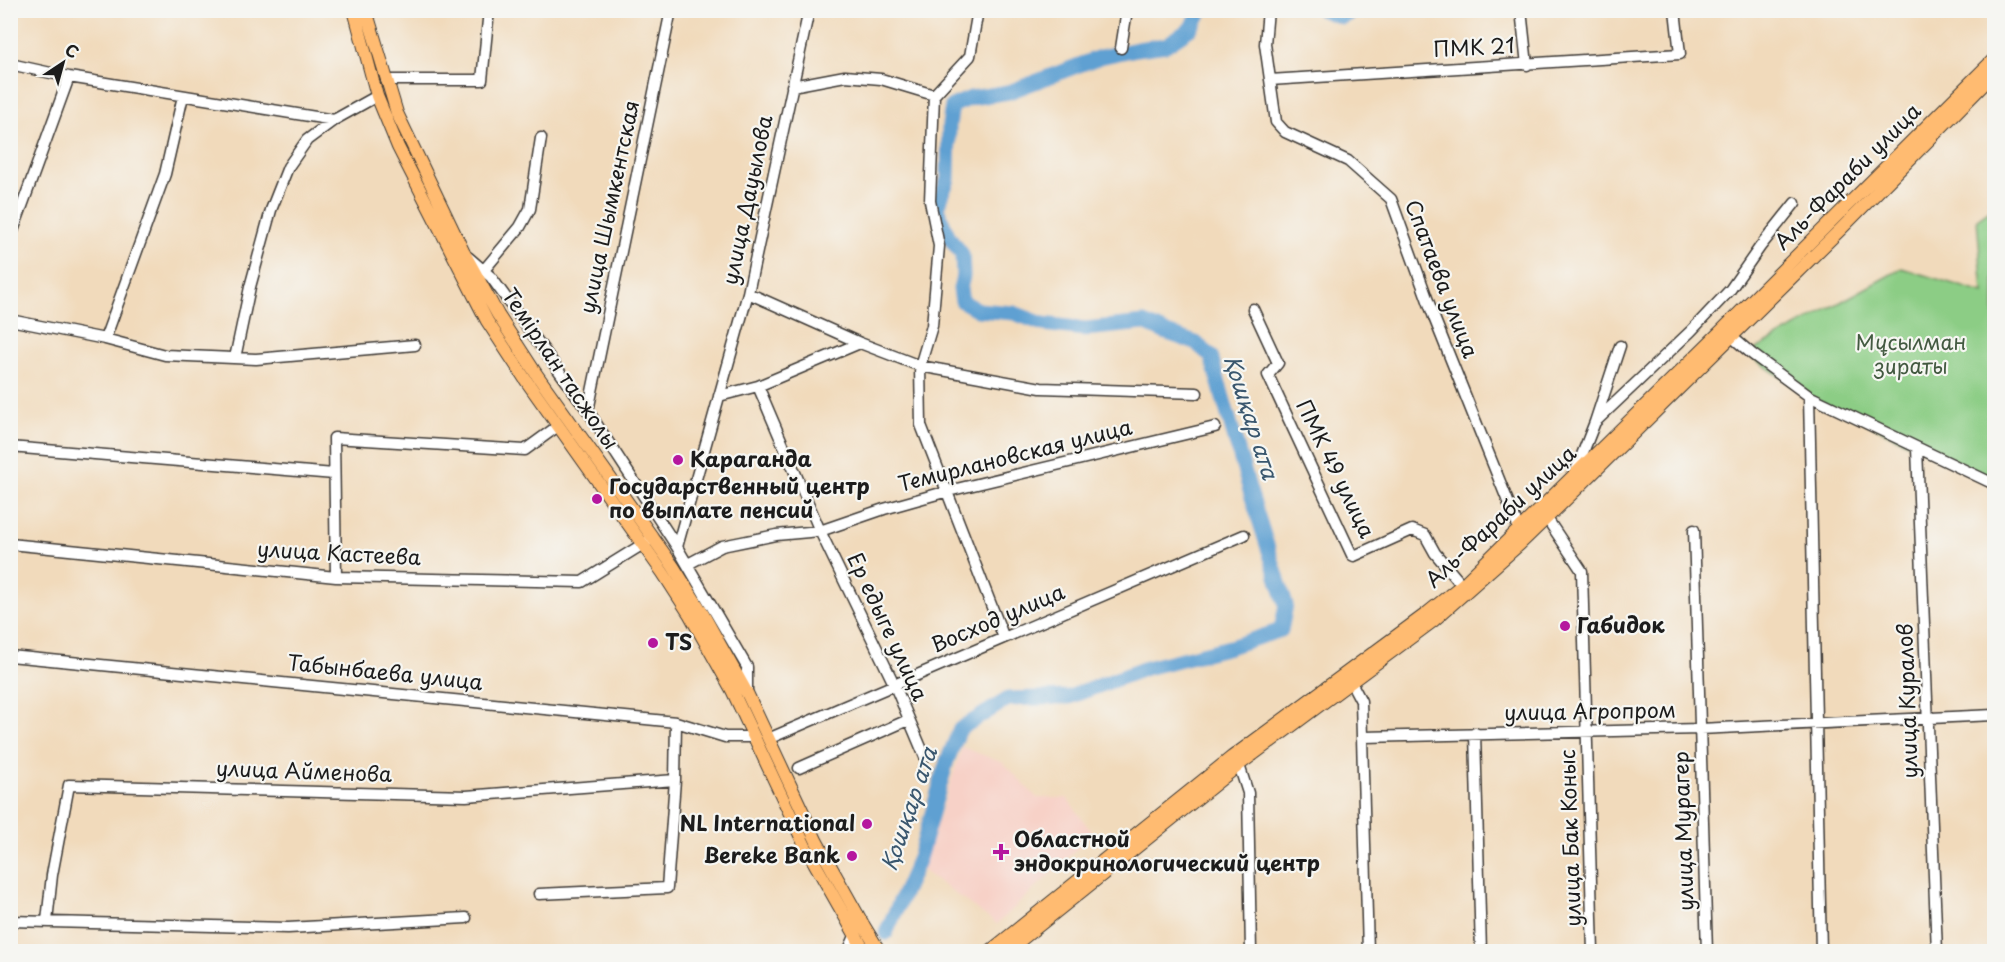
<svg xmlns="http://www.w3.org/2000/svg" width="2005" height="962" viewBox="0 0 2005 962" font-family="'Playpen Sans',sans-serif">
<rect width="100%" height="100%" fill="#f6f6f2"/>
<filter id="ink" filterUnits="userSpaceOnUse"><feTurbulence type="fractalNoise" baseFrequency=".0167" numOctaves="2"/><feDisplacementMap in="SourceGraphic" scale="12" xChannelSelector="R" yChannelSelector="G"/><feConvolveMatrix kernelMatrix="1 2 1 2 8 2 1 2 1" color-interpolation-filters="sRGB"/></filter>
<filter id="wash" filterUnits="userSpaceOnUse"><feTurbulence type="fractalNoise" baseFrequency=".008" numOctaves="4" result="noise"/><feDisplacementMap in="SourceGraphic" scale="24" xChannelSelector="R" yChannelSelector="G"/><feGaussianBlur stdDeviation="1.35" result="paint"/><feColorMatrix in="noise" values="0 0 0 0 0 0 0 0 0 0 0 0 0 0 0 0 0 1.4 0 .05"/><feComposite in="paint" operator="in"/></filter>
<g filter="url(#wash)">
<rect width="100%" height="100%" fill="#f1dabb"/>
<path fill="#f7d1c7" d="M962,747L1004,763L1037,798H1067L1093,834L997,924L922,870Z"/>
<path fill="#8ccd85" stroke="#547450" stroke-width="1.5" d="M1994,207V484L1809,396L1747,354L1902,268L1983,293L1977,219Z"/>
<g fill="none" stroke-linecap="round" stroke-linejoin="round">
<path stroke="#5fa0d2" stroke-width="15" d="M1322,10L1342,17L1356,10
M886,933L919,858L947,761L960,729L1008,699L1069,697L1146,668L1230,647L1281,630L1286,605L1250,491L1211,356L1196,343L1164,332L1144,323L1085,329L1043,324L1014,313L978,310L962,301L960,289L963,276L962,254L949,237L937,208L948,179L949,125L952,106L971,98L1009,92L1100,57L1137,49L1166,45L1190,29L1202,10"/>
</g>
</g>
<g filter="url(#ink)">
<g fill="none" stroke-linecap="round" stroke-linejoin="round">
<defs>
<path id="minor" d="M978,10L970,56L934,95L930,201L939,246L932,326L920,366L921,425L1004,638
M1268,10L1265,44L1276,122L1285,132L1348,161L1391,199L1435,320L1519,529L1524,536
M1521,10L1527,65
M1121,48L1127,10
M10,64L69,77L334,120L377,96
M386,80H482L489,10
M1270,80L1680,54L1675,10
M792,86L845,76L881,79L934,95
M10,239L69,77
M468,257L491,277L588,411L677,547L747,667V694
M484,270L520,227L530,209L541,138
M748,293L860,343L920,366L1041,388L1197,393
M1253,309L1278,363L1268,375L1352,555L1354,556L1412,530L1425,535L1435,553L1462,585
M10,320L105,339L165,355L256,359L415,345
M1725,331L1752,354L1809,396L1994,484
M105,339L165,174L183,96
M235,358L250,287L271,210L288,167L307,140L334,120
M758,386L860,343
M719,396L758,386L820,531L895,686L925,757
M1809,396L1821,952
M588,411L671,10
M1595,422L1691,331L1730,290L1760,247L1795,203
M10,447L334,474
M1917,448L1937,952
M1574,475L1595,422L1620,346
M1546,517L1582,571L1593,952
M1694,530L1707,952
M10,544L336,577L582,582L648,541
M677,547L748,293L809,10
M688,564L722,546L776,535L820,531L884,509L948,491L1215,427
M336,577L334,438L525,450L558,426
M10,656L676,722L725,737H753
M1351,682L1361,701L1368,952
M1475,733L1481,952
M1364,737L1700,729L1994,715
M768,739L1244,535
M1239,765L1248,793L1251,952
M799,768L908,720
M539,894L667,888L675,780L676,722
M10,921L288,928L466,918
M47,921L52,875L69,785L466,796L675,780
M848,952L855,936"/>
<path id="major" d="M354,10L377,96L398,147L487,321L527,382L663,573L690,615L732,690L806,848L865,952
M366,10L397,113L464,253L498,315L537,375L673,566L700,609L748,695L817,842L864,926L880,952
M989,952L1232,757L1426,614L1462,585L1723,329L1994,59
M1006,952L1239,765L1432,622L1520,544L1581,485L1841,229L1994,74"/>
</defs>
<use href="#minor" stroke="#3c3834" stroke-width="13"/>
<use href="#major" stroke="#3c3834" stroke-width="14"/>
<use href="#minor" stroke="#fff" stroke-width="10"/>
<use href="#major" stroke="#ffbb71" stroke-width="12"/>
</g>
</g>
<g fill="#b5179e" stroke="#f6f6f2" stroke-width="2">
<circle cx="678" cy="460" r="6"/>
<circle cx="597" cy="499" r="6"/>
<circle cx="1565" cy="626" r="6"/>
<circle cx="653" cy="643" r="6"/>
<circle cx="867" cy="824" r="6"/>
<path d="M998 843h6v6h6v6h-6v6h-6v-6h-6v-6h6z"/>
<circle cx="852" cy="856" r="6"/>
</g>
<g text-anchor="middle" stroke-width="4.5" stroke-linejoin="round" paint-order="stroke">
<g font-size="21" fill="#1c1c1c" stroke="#f6f6f2">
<text transform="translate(1474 48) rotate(-3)" y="7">ПМК 21</text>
<text transform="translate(1848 177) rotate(-45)" y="7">Аль-Фараби улица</text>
<text transform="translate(748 200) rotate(-78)" y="7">улица Дауылова</text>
<text transform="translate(610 207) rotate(-78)" y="7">улица Шымкентская</text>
<text transform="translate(1441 279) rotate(69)" y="7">Спатаева улица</text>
<text transform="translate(560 369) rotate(56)" y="7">Темірлан тасжолы</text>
<text transform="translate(1015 456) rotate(-14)" y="7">Темирлановская улица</text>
<text transform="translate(1335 469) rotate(64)" y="7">ПМК 49 улица</text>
<text transform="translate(1501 517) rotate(-43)" y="7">Аль-Фараби улица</text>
<text transform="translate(339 554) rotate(3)" y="7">улица Кастеева</text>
<text transform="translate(998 619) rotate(-23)" y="7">Восход улица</text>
<text transform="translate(887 627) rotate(65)" y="7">Ер едыге улица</text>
<text transform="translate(385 673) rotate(6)" y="7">Табынбаева улица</text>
<text transform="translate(1908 701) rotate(-92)" y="7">улица Куралов</text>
<text transform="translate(1590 712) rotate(-1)" y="7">улица Агропром</text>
<text transform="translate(304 772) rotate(2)" y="7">улица Айменова</text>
<text transform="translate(1684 831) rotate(-92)" y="7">улица Мурагер</text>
<text transform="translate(1571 838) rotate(-92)" y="7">улица Бак Коныс</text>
</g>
<g font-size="21" fill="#435a41" stroke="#f6f6f2">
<text x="1911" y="350">Мұсылман<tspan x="1911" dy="24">зираты</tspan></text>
</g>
<g font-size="21" font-weight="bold" fill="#1c1c1c" stroke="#f6f6f2" text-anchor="start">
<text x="690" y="467">Караганда</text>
<text x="609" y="494">Государственный центр<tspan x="609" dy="24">по выплате пенсий</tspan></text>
<text x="1577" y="633">Габидок</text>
<text x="665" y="650">TS</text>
<text x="855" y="831" text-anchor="end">NL International</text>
<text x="1014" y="847">Областной<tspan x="1014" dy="24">эндокринологический центр</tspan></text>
<text x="840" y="863" text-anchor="end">Bereke Bank</text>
</g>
<g font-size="22" font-style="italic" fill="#3a576e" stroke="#f6f6f2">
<text transform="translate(1251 417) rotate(72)" y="8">Қошқар ата</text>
<text transform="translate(909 809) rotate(-71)" y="8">Қошқар ата</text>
</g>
</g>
<rect width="2005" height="962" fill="none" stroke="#f6f6f2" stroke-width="36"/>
<g transform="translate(63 63) rotate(36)" stroke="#f6f6f2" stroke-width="4.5" paint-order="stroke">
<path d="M0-4.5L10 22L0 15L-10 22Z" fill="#1c1c1c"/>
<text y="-9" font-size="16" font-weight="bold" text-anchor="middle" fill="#1c1c1c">С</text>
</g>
</svg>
